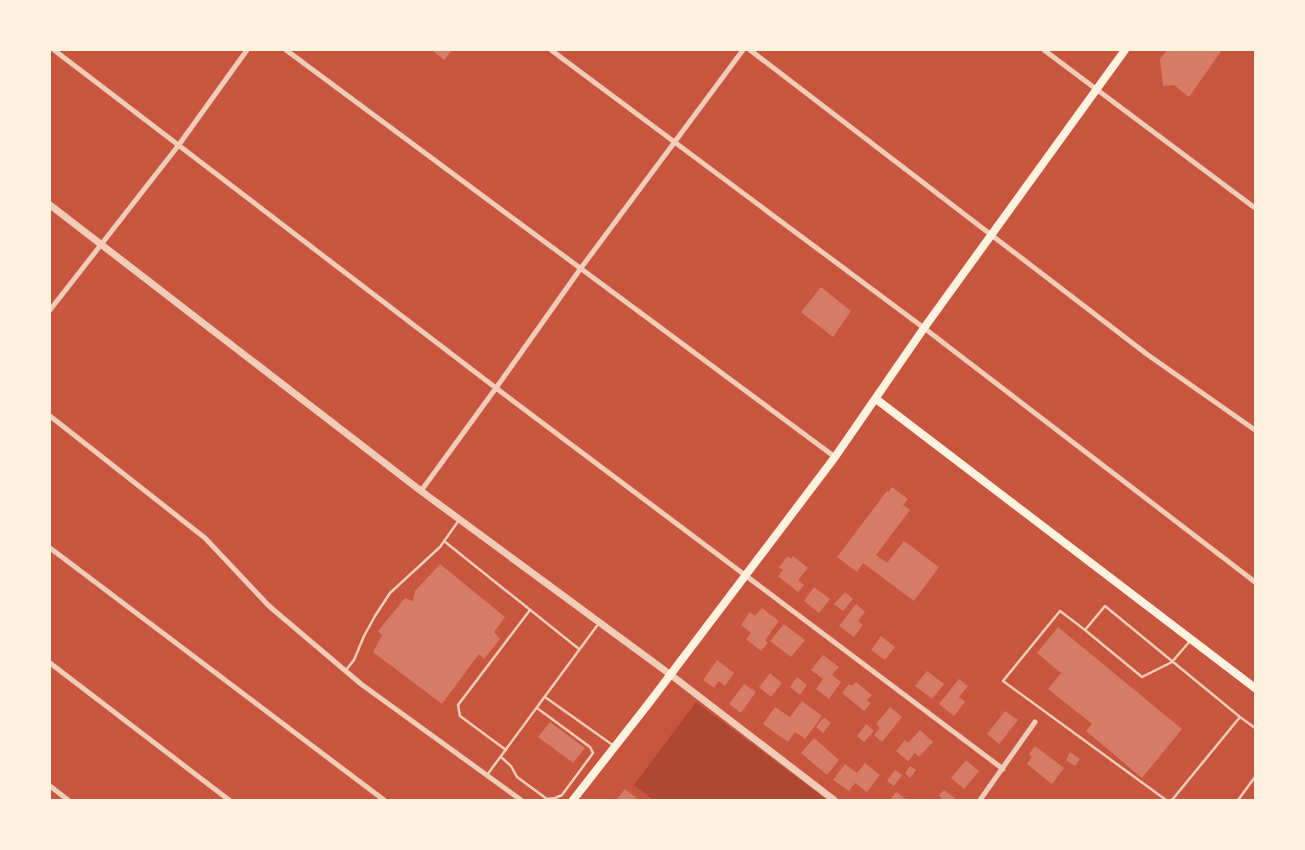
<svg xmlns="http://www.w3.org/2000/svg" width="1305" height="850" viewBox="0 0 1305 850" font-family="'Titillium Web',sans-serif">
<rect width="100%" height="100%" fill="#c8553d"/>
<path fill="#ae4732" d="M696,702L827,800H653L634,785Z"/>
<path fill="#d67c66" d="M432,50H452L444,60Z
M1167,50H1222L1189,97L1174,85L1163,86L1160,59Z
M821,287L851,311L833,337L801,312Z
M892,487L908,499L903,505L910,510L876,555L887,563L904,541L939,567L914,601L863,563L857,572L837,557L887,491L889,492Z
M788,556L791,559L793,556L808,568L798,580L804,585L798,592L778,576L783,570L779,567Z
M440,564L505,617L494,632L500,639L484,659L479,654L442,704L373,652L382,635L378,631L405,598L413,601L415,591Z
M814,587L830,599L819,613L804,601Z
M845,592L853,599L843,611L834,604Z
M856,604L865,612L858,621L863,625L854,637L839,626Z
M762,608L779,621L765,640L768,643L761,651L746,639L751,633L741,625L750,612L755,616Z
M784,624L805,640L791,657L770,641Z
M1058,627L1182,729L1142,778L1086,731L1092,724L1048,689L1061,673L1037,653Z
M881,636L895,647L885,660L871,650Z
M823,655L839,667L832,675L841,682L829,699L816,689L823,679L811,670Z
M717,660L734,673L725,686L719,681L714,688L703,680Z
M927,671L944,684L932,699L915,686Z
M770,673L782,683L771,697L759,687Z
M797,677L807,685L800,695L790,687Z
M959,679L968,686L959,697L965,702L954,716L939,704Z
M856,682L872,695L867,700L871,703L864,711L842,693L849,684L852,686Z
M744,684L756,692L741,713L729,704Z
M802,701L822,716L805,739L795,732L788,742L763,724L775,707L790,717Z
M890,707L902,717L882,742L874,735L880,728L876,724Z
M1005,711L1018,720L999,744L987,734Z
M824,717L831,723L823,733L816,727Z
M550,722L585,748L573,763L538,737Z
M866,724L874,731L864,742L857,736Z
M920,730L933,742L919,757L915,753L908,761L896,751L905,740L908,743Z
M814,738L839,760L827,775L801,753Z
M1035,746L1064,768L1052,784L1027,764L1032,757L1029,754Z
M1070,752L1080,759L1075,766L1066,760Z
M966,760L979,771L964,789L951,778Z
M865,763L880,775L867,792L855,783L849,791L833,780L845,764L857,773Z
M910,766L916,770L910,778L905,773Z
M895,770L902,775L894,786L887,781Z
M625,789L639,800H616Z
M944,790L955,798L953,800H944L939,796Z
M896,792L907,800H890Z"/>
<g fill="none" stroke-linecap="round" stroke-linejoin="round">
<path stroke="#f1ccb7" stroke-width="2.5" d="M444,541L579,649
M1085,630L1142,677L1172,662L1190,641
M346,670L354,660L364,636L375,616L390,593L440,547L459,520
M545,697L614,746
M1240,717L1255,728
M506,750L460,716L458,705L530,610
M501,757L511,766L517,777L547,799L555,798L562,795L593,753L590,747L537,708
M487,775L599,623
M1166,800L1003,681L1060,611L1085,630L1105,606L1240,717L1172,800
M1238,800L1255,777"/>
<path stroke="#f1ccb7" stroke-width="5" d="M54,50L496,388L1003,769
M286,50L835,457
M551,50L924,328L1255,582
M750,50L1148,355L1255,430
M1044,50L1255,208
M50,310L178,146L247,50
M50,416L205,538L269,606L361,684L521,800
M421,491L496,388L581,268L743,50
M50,548L384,800
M50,663L229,800
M50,786L68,800
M980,800L1035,722"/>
<path stroke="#f1ccb7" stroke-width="7" d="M50,205L421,491L671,675L834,800"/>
<path stroke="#fff3e0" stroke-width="8" d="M876,399L1255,688
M573,800L649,703L835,457L924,328L1125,50"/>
</g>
<rect width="1305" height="850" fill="none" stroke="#fff3e0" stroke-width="102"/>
</svg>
